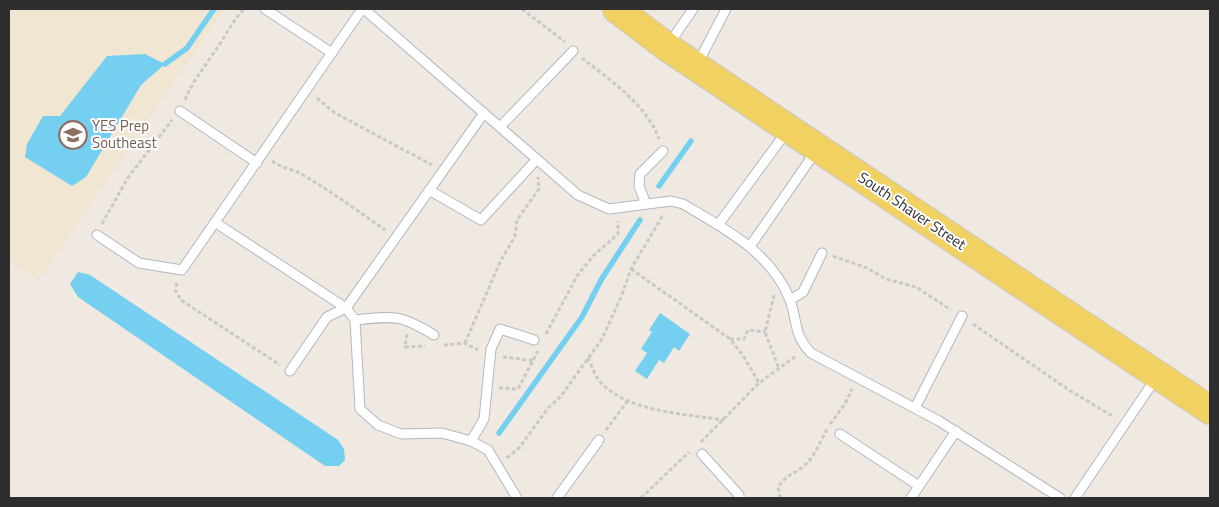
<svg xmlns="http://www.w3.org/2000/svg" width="1219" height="507" viewBox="0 0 1219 507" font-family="'Titillium Web',sans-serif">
<rect width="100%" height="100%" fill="#efe9e1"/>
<path fill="#f0e6d1" d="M9,9H224L39,280L9,261Z"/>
<path fill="#75cff0" d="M145,54L165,64L141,85L86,177L72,186L25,157L27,144L43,116H60L107,56Z
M78,272L90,275L338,440L344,449L345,460L339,466H325L78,297L70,284Z
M660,313L690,334L679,351L674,347L664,363L659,360L647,379L635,371L647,353L641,349L652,332L649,330Z"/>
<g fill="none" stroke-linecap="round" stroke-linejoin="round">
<path stroke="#75cff0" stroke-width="5.5" d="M165,64L187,48L214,9
M659,186L691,141
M499,433L582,317L601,280L640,220"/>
<defs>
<path id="service" d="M265,9L332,53
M364,9L578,195L609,209L671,201L683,204C725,229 771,252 790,300C798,322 793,334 811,353L939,421L1060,498
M669,44L693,9
M698,63L726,9
M180,111L257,163
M500,127L573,51
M429,190L481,220L537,159
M646,204L639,186L640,174L663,151
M216,223L346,308L355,320L360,409L378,425L401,434L442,433L471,441L488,450L517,498
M718,225L787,131
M97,235L139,263L182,270L362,9
M751,245L816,151
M790,300L803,292L822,253
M355,320C395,316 399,314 434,335
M290,371L327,317L346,308L484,113
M915,408L962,316
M840,434L919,486
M471,441L484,419L491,349L500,329L534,340
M702,454L739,495V498
M557,498L599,440
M911,498L956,431
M1075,498L1156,378"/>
<path id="primary" d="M617,9L667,47L789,129L1210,410"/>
</defs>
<use href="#service" stroke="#b4b7c1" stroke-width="11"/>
<use href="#primary" stroke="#c9c9c9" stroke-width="30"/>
<path stroke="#c9c9c9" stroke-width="3" stroke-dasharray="4 2.5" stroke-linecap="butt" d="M522,9L565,42
M582,58C610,80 647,105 659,139
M317,98L335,113L432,165
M185,100C191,84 201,72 211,57C223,41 230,24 244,9
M272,161C281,168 293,169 303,175C332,192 358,211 385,230
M102,224L127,179L172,120
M833,256L867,268L886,279L916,287L951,310
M631,269L730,339L744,357L759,383
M177,283L175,290L181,300L280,365
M774,295L765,332L779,369
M973,324L1069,390L1114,417
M407,334L405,347L425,346
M546,334L577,276L593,256L618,234V221
M730,339H744L748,330L765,332
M465,343L500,262L515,236L517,220L539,189L538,177
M444,345L465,343L478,350
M503,357L535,361
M588,358C591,364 594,373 598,379C623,412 686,414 724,420
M499,388L518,389L538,351
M830,424L845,404L852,389
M606,430L628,400
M701,442L759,383L796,356
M507,458L520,447L548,408L561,396L602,339L621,297L631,269L663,215
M641,498L689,452
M780,498L778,487C788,474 788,477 800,469C813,461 820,442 827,429"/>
<use href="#service" stroke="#fff" stroke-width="9"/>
<use href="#primary" stroke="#f2d163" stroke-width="28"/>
</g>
<defs>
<symbol id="school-ring" viewBox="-11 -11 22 22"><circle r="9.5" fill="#fff" stroke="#8d6e63" stroke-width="1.5"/><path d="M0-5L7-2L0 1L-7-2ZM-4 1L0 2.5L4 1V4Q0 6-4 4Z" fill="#8d6e63"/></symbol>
</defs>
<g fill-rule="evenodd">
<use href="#school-ring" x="57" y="119" width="32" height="32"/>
</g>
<g text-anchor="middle" stroke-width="4" stroke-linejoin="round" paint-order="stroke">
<g font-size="15" fill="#785e54" stroke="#fff" text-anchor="start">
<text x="92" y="131">YES Prep<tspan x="92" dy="17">Southeast</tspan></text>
</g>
<g font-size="15" fill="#2e2e2e" stroke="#fff">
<text transform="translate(912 211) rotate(34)" y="5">South Shaver Street</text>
</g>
</g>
<rect width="1219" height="507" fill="none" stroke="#2e2e2e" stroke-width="20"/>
</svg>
